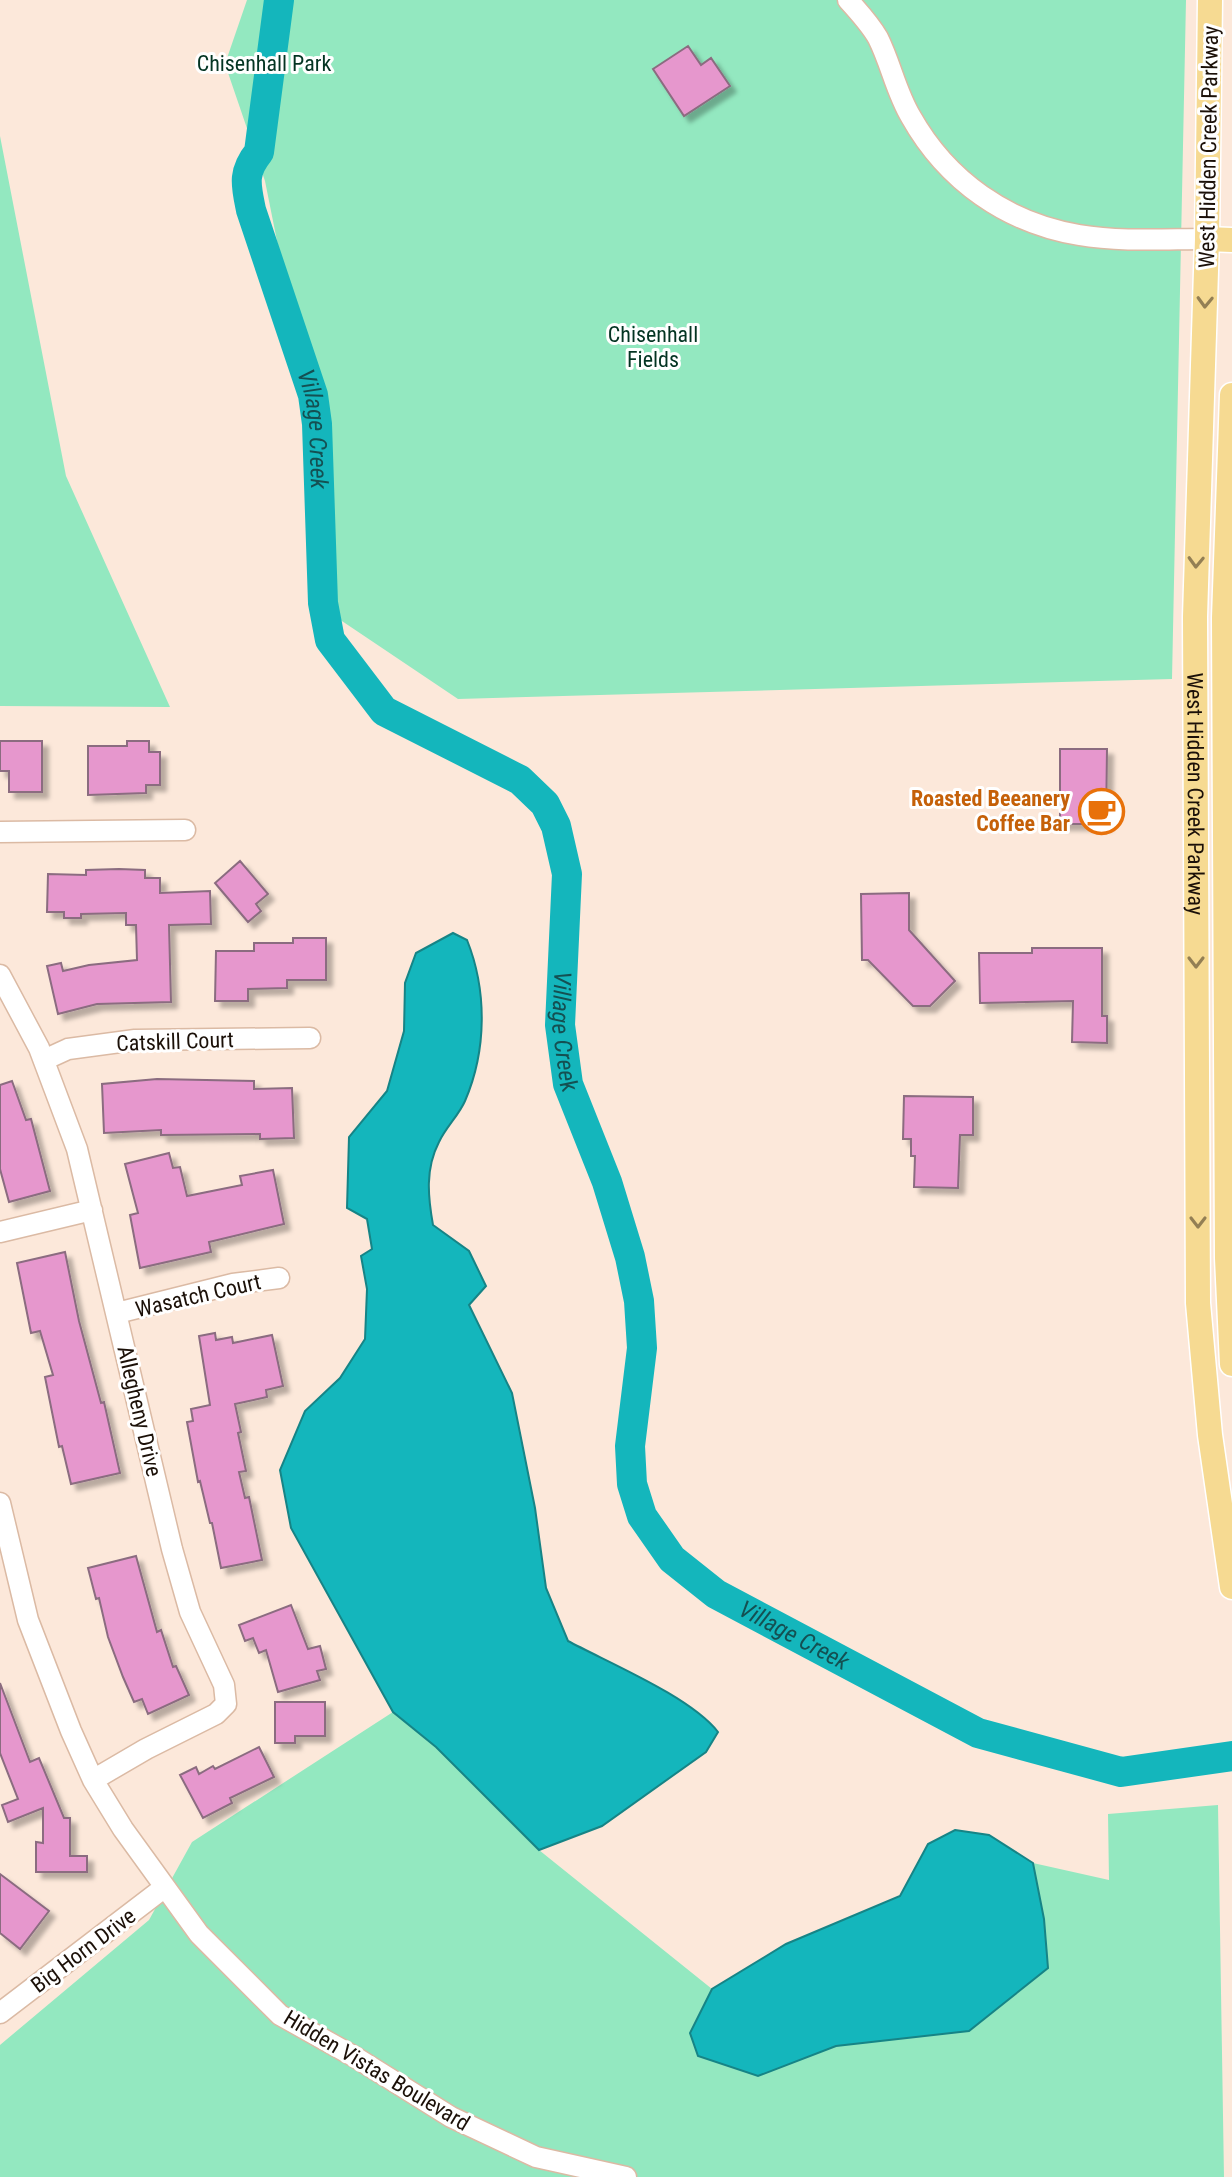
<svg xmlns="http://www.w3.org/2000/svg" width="1232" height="2177" viewBox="0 0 1232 2177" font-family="'Roboto Condensed',sans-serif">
<defs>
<filter id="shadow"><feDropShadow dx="6" dy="6" stdDeviation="2" flood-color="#0004"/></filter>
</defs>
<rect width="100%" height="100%" fill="#fce8da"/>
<path fill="#93e8c0" d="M247,0H1186L1172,679L458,699L330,613L311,411L265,181L225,64Z
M0,136L66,476L170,707L0,706Z
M393,1712L436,1747L539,1850L712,1989L690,2033L757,2076L836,2046L969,2031L1048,1968L1044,1919L1033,1863L1109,1880L1108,1814L1218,1805L1224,2177H0V2045L149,1920L192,1842Z"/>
<path fill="#14b6bc" stroke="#168486" stroke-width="2" d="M453,933L467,940C487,990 487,1050 465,1101C459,1115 446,1127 439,1142C425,1169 428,1197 433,1225L469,1251L486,1286L469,1305L512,1393L535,1508L546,1588L568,1641C609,1663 691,1697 718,1732L706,1752L602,1826L539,1850L436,1747L393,1712L291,1528L280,1470L305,1411L340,1378L365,1339L367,1289L361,1256L372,1249L367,1219L347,1208L349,1137L387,1091L404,1031L405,983L416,953Z
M955,1830L989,1835L1033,1863L1044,1919L1048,1968L969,2031L836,2046L758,2076L698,2056L690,2033L712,1989L786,1944L900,1896L928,1844Z"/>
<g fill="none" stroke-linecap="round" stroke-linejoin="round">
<path stroke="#14b6bc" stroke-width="30" id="s1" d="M279,0L259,152C242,173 246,185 251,210L313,395L317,424L323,603L330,640L384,711L520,780L545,804L556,826L567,874L560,1025L568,1084L607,1182L630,1257L639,1301L642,1348L630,1446L632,1484L642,1516L672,1559L716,1594L978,1733L1121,1772L1232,1756"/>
</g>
<path fill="#e697cd" stroke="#8b6c80" stroke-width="2" filter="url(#shadow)" d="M688,46L701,65L711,58L730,86L684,116L653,69Z
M0,741H42V792H9V771H0Z
M127,741H149V752H160V785H146V793L88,795V746H127Z
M1060,749H1107L1106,824H1060Z
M240,861L268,894L256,904L261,911L248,922L215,883Z
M119,869L145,870V878H160V893L210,891L211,924L169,925L171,1002L97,1004L58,1014L47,966L61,963L63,971L89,965L137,960L136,925H126V913L81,914V918H64V912H47L48,874L86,875V870Z
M909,893V930L955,981L930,1006H913L868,960H862L861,894Z
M293,938H326V980H287V988L248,989V1001H215L216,951H254V943H293Z
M1032,948H1102V1016H1107V1043L1072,1042L1073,1001L980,1003L979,953H1032Z
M157,1079L254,1081V1089L292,1088L294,1138L260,1139V1134L161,1135V1130L104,1133L102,1084Z
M12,1081L26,1120L31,1119L50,1191L9,1202L0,1169V1085Z
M904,1096L973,1097V1135H960L958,1188L914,1187L915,1156H911V1139H903Z
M169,1153L173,1168L180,1167L187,1196L242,1185L240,1176L273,1170L284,1224L209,1242L211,1252L140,1268L130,1215L138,1213L125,1164Z
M65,1252L79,1321L101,1403L104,1402L120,1473L71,1484L62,1446L59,1447L45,1377L53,1375L40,1331L31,1333L17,1263Z
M215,1333L216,1340L232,1337L233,1343L272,1335L283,1386L266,1390L267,1397L235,1404L241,1432L238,1433L246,1471L239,1472L245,1498L249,1497L262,1560L221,1568L212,1523H210L200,1481L198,1482L187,1422L193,1421L191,1409L210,1405L199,1336Z
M136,1556L157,1632L161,1630L173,1667L176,1666L189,1695L148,1714L142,1699L134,1702L123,1677L108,1637L99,1598L96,1599L88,1568Z
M291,1605L308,1649L320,1646L326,1669L317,1671L320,1680L278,1692L266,1650L259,1653L253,1638L245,1641L239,1625Z
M0,1683L30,1762L39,1758L64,1818H70V1856H87V1872H36V1842L43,1843V1808L8,1822L2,1805L18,1799L0,1753Z
M275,1702H325V1736H295V1743H275Z
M259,1747L274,1777L230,1798L232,1803L203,1818L180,1775L196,1767L199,1774L213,1766L215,1769Z
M0,1874L49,1911L20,1949L0,1933Z"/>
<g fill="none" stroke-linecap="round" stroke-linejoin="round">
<defs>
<path id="minor" d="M848,0C859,12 870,24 878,38C891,64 896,92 911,117C947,181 1007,223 1079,235C1121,242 1165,239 1207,239
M0,832L185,830
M0,975L39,1048L77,1149L172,1549L190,1612L224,1685L226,1704L216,1714L146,1749L93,1780
M44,1060L68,1049L135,1040L310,1038
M0,1232L92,1210
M117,1313L233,1284L279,1278
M0,1503L28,1620L71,1731L93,1780L123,1829L199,1934L280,2015L355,2057L451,2117L536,2157L626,2177
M0,2013L165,1887"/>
<g id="major">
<path id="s2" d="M1210,0L1207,239L1195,617L1198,1303L1210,1435L1232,1587"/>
<path d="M1207,239L1232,240"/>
<path d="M1232,395L1224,618L1227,1258L1232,1364"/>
</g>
</defs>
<use href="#minor" stroke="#dbbaa4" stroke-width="23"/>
<use href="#major" stroke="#fff" stroke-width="27"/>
<use href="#minor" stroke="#fff" stroke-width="20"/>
<use href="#major" stroke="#f6da92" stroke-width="24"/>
</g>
<defs><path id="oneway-chevron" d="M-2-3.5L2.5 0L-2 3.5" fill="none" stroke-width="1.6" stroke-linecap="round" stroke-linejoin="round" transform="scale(2)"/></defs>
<g stroke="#937f54">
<use href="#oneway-chevron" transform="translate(1205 302) rotate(92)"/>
<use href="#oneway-chevron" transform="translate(1196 562) rotate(92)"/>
<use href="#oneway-chevron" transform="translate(1196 962) rotate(90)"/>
<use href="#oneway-chevron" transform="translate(1198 1222) rotate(90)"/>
</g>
<defs>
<symbol id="cafe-ring" viewBox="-11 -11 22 22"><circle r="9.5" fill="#fff" stroke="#e8710a" stroke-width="1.5"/><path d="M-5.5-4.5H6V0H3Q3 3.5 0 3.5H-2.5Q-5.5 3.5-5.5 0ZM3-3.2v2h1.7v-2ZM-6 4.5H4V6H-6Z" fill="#e8710a"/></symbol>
</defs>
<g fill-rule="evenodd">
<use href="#cafe-ring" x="1076" y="786" width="51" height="51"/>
</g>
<g text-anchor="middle" stroke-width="6" stroke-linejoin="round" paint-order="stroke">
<g font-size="22" fill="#033422" stroke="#fff">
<text x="264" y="71">Chisenhall Park</text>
<text x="653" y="342">Chisenhall<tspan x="653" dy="25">Fields</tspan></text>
</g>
<g font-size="22" fill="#1b1008" stroke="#fff">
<text transform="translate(1208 147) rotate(-89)" y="8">West Hidden Creek Parkway</text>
<text dy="8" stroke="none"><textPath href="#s2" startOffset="794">West Hidden Creek Parkway</textPath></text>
<text transform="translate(175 1041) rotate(-2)" y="8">Catskill Court</text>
<text transform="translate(198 1295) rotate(-13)" y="8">Wasatch Court</text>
<text transform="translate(140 1411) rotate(77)" y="8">Allegheny Drive</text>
<text transform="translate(83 1950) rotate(-37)" y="8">Big Horn Drive</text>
<text transform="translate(377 2070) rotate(31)" y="8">Hidden Vistas Boulevard</text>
</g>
<g font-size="22" font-weight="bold" fill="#c56008" stroke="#fff" text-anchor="end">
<text x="1070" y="806">Roasted Beeanery<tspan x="1070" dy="25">Coffee Bar</tspan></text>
</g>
<g font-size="24" font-style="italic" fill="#145052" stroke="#fff">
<text dy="8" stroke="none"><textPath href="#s1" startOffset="444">Village Creek</textPath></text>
<text dy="8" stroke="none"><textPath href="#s1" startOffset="1164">Village Creek</textPath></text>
<text dy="8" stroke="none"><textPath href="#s1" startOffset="1860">Village Creek</textPath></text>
</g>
</g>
</svg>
